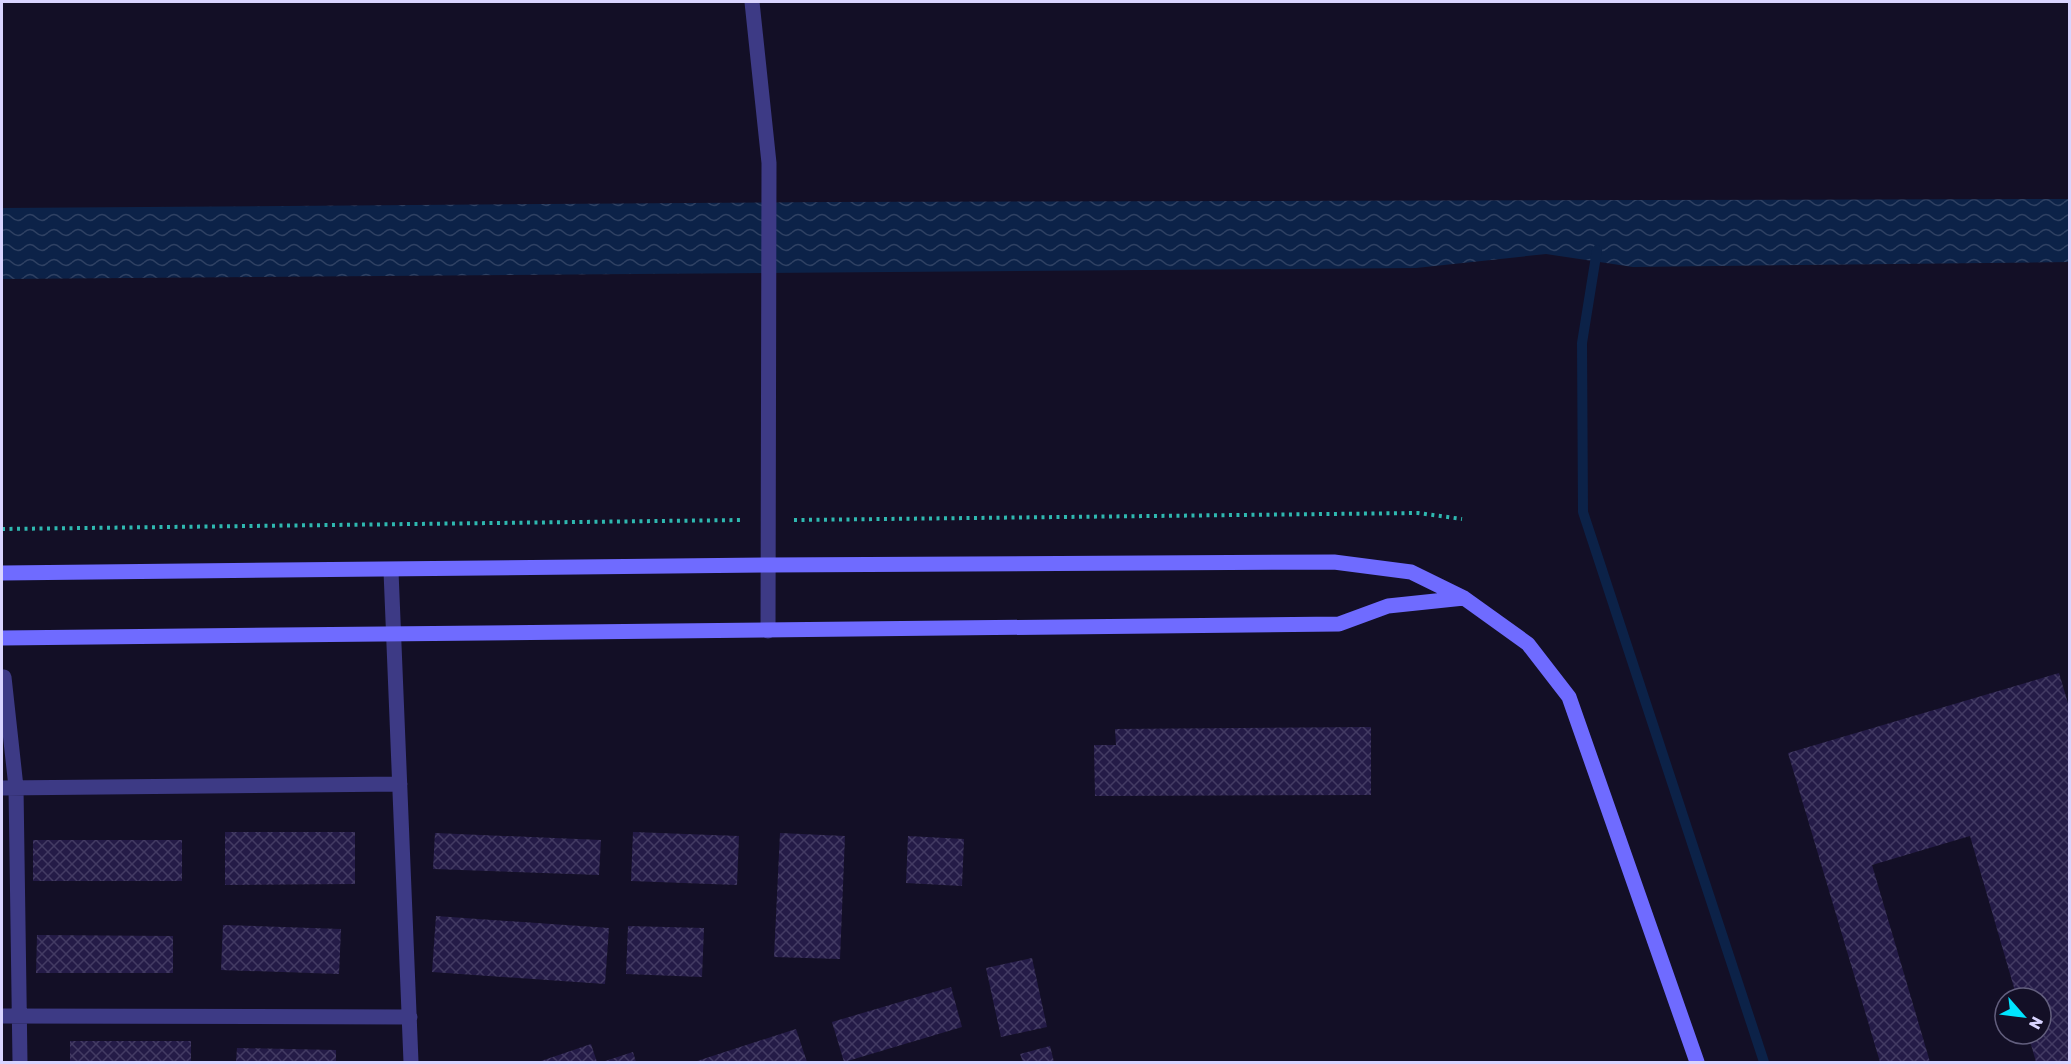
<svg xmlns="http://www.w3.org/2000/svg" width="2071" height="1064" viewBox="0 0 2071 1064" font-family="Rubik,sans-serif">
<defs>
<pattern id="water-waves" width="16" height="10" patternUnits="userSpaceOnUse" patternTransform="scale(1.5)"><rect width="16" height="10" fill="#0c2248"/><path d="M0 5q4-4 8 0t8 0" fill="none" stroke="#2f4163"/></pattern>
<pattern id="building-cross-hatch" width="8" height="8" patternUnits="userSpaceOnUse" patternTransform="scale(1.5)"><rect width="8" height="8" fill="#241b47"/><path d="M0 0l8 8M0 8l8-8" fill="none" stroke="#433b63"/></pattern>
</defs>
<rect width="100%" height="100%" fill="#130f26"/>
<path fill="url(#water-waves)" d="M2069,199L2070,262L1633,267L1546,254L1416,268L2,279V208L832,202Z"/>
<g fill="none" stroke-linecap="round" stroke-linejoin="round">
<path stroke="#0c2248" stroke-width="10" d="M1597,250L1582,343L1583,512L1764,1062"/>
</g>
<path fill="url(#building-cross-hatch)" d="M2059,673L2070,710V1062H2036L2028,1034H2041V998H2017L1970,836L1872,865L1930,1062H1880L1788,753Z
M1371,727V795L1095,796L1094,745H1116L1115,729Z
M225,832H355V884L225,885Z
M633,832L739,836L737,885L631,881Z
M435,833L601,840L599,875L433,869Z
M780,833L845,836L840,959L774,957Z
M908,836L964,839L962,886L906,883Z
M33,840H182V881H33Z
M436,916L609,928L605,984L432,972Z
M223,925L341,929L339,974L221,970Z
M628,926L704,928L702,977L626,974Z
M37,935L173,936V973H36Z
M1032,958L1047,1027L1001,1037L986,968Z
M951,987L962,1027L844,1062L832,1022Z
M796,1029L807,1062H694Z
M70,1041H191V1062H70Z
M591,1044L597,1062H538Z
M1050,1046L1054,1062H1023L1020,1054Z
M237,1048L336,1050V1062H236Z
M633,1052L636,1062H602Z"/>
<g fill="none" stroke-linecap="round" stroke-linejoin="round">
<path stroke="#2fb8b0" stroke-width="4" stroke-dasharray="3 4.5" stroke-linecap="butt" d="M794,520L1418,513L1462,519
M2,529L741,520"/>
<path stroke="#3d3a85" stroke-width="15" d="M752,2L769,163L768,631
M391,571L411,1062
M4,677L16,787L20,1062
M2,788L400,784
M2,1016L410,1017"/>
<path stroke="#6f6bff" stroke-width="15" d="M2,573L768,565L1334,562L1411,572L1464,598L1528,644L1569,697L1697,1062
M2,638L1339,624L1388,606L1464,598"/>
</g>
<rect width="2071" height="1064" fill="none" stroke="#d9d4ff" stroke-width="6"/>
<g transform="translate(2023 1016) rotate(118)"><circle r="28" fill="#130f26" stroke="#625e7d" stroke-width="1.5"/>
<path d="M0-4.5L10 22L0 15L-10 22Z" fill="#00e5ff"/>
<text y="-9" font-size="16" font-weight="bold" text-anchor="middle" fill="#d9d4ff">N</text>
</g>
</svg>
